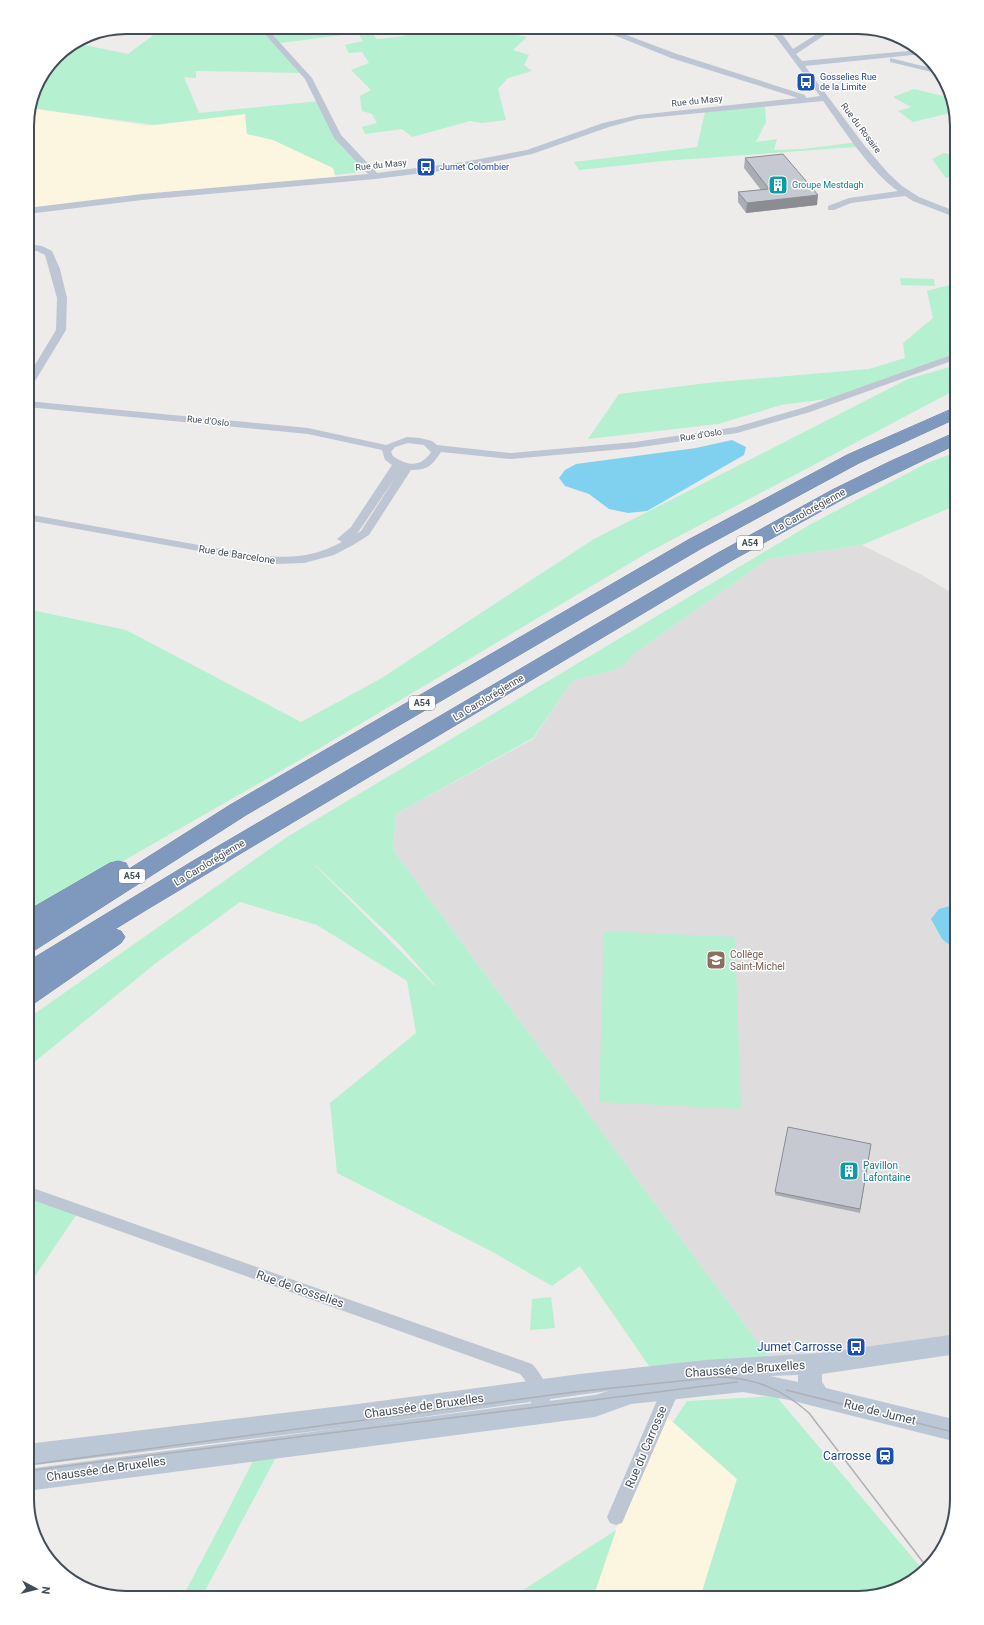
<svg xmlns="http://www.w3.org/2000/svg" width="984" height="1625" viewBox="0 0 984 1625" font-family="Roboto,sans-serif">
<rect width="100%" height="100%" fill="#eeebeb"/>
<path fill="#fcf6e1" d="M30,108L148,126L245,114L247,134L273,140L333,168L336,178L27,210V119Z
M661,1412L737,1479L700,1598H593L616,1530Z"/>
<path fill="#dfdcdd" d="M862,545L922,575L957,596V1339L771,1360L393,850L396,814L533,739L573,680L601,674L622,667L635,653L768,559Z"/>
<path fill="#b5f0d0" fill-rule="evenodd" d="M164,27H223L267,31L269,27H366L377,39L405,36L404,27H487L500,32L527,37L513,50L529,55L524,65L532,71L508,78L498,89L506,120L482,123L470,121L412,137L402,129L365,134L362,127L377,123L372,114L362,111L360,96L371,90L351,70L369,63L362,52L349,53L345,45L363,41L358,33L280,43L274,38L303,73L196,71V78L184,77L199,113L319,101L341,140L370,171L335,175L333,168L273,140L247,134L245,114L154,125L30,108L35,88L56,56L75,43L128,54Z
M914,89L951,98L954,112L913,122L898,111L911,107L893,97Z
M765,106L766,122L756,142L777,139L774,150L803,149L858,142L855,147L663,161L579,170L574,162L697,147L705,112Z
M944,153L957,156V174L946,178L932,159Z
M900,278L934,279L935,286L901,285Z
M957,283V355L827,399L781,405L718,424L588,439L619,394L707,383L869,369L905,358L903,343L933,318L927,291Z
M957,365V389L647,553L298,761L27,916V609L126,630L301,722L380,679L594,539L908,379Z
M957,452V505L862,545L768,559L635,653L622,667L601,674L573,680L533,738L396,814L393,850L771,1360L766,1368L649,1366L580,1266L552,1286L489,1250L337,1173L330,1103L416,1033L407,981L317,925L240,902L156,963L27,1068V1019L287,837L811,524L927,463ZM308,858L399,944L435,985H434Z
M604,931L735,937L741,1109L599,1102Z
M27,1192L79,1211L27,1288Z
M551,1297L555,1328L530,1330L532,1299Z
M776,1396L923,1570L902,1588L858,1598H700L737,1479L673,1422L687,1401Z
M255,1457L275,1459L201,1598H182L220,1526Z
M616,1530L593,1598H511Z"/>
<path fill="#80d1ef" d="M732,440L746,447L744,455L647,511L628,513L609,509L589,494L565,486L559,478L565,470L576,464L696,448Z
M957,904V951L942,939L931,919L939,909Z"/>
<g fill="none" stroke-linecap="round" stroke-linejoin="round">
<defs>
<path id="motorway" d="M957,407V418L859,463L702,548L246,815L35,950L27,952V933L35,928L27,930V911L110,863L118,861L126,863L129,869L230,805L688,540L847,455Z
M957,432V444L845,498L729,562L151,907L115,929L121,931L125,937L121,943L36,1002L27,1005V984L30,982L27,983V962L193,861L716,554L832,490L891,461Z"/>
</defs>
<use href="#motorway" stroke="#6b84a9" stroke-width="1"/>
<path fill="#bdc6d2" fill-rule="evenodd" d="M194,27L238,29L274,27L271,31L272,34L312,78L341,135L377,173L464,162L527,150L603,123L638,115L798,98L671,58L594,27H605L677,54L805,95L806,98L820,96L776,37L765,27C780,27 785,38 793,49L828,27H837L796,54L802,61L919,50L922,54L805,66L864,145L888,173L902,186L919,197L957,212V218L913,201L905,196L851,203L834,210H828V206L849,198L898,191C872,174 842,127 823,101L638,119L609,127L532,154L464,168L375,179L142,200L27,214V208L142,194L368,174L334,138L305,79L264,33H238L198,29Z
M890,58L935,69L940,74L890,62Z
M27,244L42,246L52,251L60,269L67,298L66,330L32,386L27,389V378L56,330L57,298L45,255L37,251L27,250Z
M957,353V359L810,412L737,433L635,448L511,459L441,452C432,466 427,470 411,470L369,535L353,545L334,555L304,563L276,564L243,559L27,520V514L243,553C281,558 307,561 342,542L337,539L351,527L392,465L385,460L382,450L308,434L27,407V401L308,428L386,445L407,437L420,438L432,441L437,445L511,453L635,442L736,427L802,408ZM408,443L424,445L431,452C421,468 407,466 393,456L391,452L395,447ZM397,475L361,531L356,534L359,531Z
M27,1186L532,1364C545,1378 556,1399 547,1418L541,1421L535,1418C526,1400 539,1395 520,1374L27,1198Z
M666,1376L672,1378L675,1383L676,1398L622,1523L616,1525L610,1523L607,1517L658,1398L657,1383L660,1378Z"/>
<path fill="#bcc7d6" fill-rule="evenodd" d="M957,1334V1354L822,1374V1382L826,1388L957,1420V1442L789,1400L743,1392L631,1404L595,1417L27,1491V1469L595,1395L608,1391L358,1426L27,1466V1444L358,1404L580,1374L705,1360L821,1353ZM798,1375V1382L770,1376Z"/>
<use href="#motorway" fill="#7f99be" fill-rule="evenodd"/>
<path stroke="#adb0b6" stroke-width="1.5" d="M786,1390L957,1433
M27,1465L574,1392L719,1377C755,1378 782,1389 809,1413L926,1566
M27,1471L737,1382"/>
</g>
<path fill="#abadb5" d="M745,158L817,205L746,213L738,202V192L761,190L744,168Z
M788,1127L871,1144L860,1213L775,1195Z"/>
<path fill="#8b8d93" d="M818,195L817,205L746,213L747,203Z"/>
<path fill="#c7c9d2" stroke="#8b8d93" d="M783,154L818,195L747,203L738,192L769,189L745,158Z
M788,1127L871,1144L860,1209L775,1192Z"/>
<defs>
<symbol id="bus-square" viewBox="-11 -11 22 22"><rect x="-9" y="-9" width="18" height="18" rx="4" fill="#1a4fb4" stroke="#fff"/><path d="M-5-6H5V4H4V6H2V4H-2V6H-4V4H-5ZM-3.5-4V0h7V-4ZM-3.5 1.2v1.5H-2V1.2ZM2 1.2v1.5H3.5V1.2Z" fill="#fff"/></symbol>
<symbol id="building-square" viewBox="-11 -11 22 22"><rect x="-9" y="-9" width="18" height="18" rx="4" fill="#0f9aa8" stroke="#fff"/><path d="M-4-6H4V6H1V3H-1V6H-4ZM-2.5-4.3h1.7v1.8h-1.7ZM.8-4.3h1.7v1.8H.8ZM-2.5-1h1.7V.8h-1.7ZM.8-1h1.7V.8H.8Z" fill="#fff"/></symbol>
<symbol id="school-square" viewBox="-11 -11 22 22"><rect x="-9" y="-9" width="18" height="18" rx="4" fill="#8d6e63" stroke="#fff"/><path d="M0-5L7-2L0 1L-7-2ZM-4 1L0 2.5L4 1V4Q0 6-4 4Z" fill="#fff"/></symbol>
<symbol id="station-square" viewBox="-11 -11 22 22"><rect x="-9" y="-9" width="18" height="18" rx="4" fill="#1a4fb4" stroke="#fff"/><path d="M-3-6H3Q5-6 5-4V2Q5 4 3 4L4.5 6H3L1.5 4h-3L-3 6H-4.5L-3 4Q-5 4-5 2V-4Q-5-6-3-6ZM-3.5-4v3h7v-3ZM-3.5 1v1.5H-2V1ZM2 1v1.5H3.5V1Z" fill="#fff"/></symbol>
</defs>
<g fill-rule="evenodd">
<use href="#bus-square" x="795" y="71" width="22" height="22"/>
<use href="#bus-square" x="415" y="156" width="22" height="22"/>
<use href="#building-square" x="767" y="174" width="22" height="22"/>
<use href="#school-square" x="705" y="949" width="22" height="22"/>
<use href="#building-square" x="838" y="1160" width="22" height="22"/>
<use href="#bus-square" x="845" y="1336" width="22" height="22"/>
<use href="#station-square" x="874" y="1445" width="22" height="22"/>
</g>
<g text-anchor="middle" stroke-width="3" stroke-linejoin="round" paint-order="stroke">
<g font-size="9" fill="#164399" stroke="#fff" text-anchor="start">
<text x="820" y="80">Gosselies Rue<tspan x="820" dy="10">de la Limite</tspan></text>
<text x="440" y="170">Jumet Colombier</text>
</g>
<g font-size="9" fill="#434d59" stroke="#fff">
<text transform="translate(697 101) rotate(-6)" y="3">Rue du Masy</text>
<text transform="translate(861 128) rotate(53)" y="3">Rue du Rosaire</text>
<text transform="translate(381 165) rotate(-6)" y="3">Rue du Masy</text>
<text transform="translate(208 421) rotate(6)" y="3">Rue d'Oslo</text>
<text transform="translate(701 435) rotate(-9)" y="3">Rue d'Oslo</text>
</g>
<g font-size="9" fill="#0d838f" stroke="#fff" text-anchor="start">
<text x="792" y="188">Groupe Mestdagh</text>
</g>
<g fill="#fff" stroke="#7b828b" stroke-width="1">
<rect x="737" y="536" width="26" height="14" rx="3"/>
<rect x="409" y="696" width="26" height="14" rx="3"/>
<rect x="119" y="869" width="26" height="14" rx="3"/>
</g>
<g font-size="9" font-weight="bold" fill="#434d59">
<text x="750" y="546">A54</text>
<text x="422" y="706">A54</text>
<text x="132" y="879">A54</text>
</g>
<g font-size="10" fill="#434d59" stroke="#fff">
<text transform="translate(809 510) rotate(-29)" y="4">La Carolorégienne</text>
<text transform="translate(237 554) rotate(9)" y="4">Rue de Barcelone</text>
<text transform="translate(488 697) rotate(-31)" y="4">La Carolorégienne</text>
<text transform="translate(209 862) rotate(-31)" y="4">La Carolorégienne</text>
</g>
<g font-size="10" fill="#785e54" stroke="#fff" text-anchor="start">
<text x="730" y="958">Collège<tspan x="730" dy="12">Saint-Michel</tspan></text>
</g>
<g font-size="10" fill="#0d838f" stroke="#fff" text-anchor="start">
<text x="863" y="1169">Pavillon<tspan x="863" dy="12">Lafontaine</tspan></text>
</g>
<g font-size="12" fill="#434d59" stroke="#fff">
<text transform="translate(300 1289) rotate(19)" y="4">Rue de Gosselies</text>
<text transform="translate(745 1369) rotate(-4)" y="4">Chaussée de Bruxelles</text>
<text transform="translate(424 1406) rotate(-8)" y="4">Chaussée de Bruxelles</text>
<text transform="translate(880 1412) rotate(14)" y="4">Rue de Jumet</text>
<text transform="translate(646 1447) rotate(-67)" y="4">Rue du Carrosse</text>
<text transform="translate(106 1469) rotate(-8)" y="4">Chaussée de Bruxelles</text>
</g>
<g font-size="12" fill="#164399" stroke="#fff" text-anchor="end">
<text x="842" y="1351">Jumet Carrosse</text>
<text x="871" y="1460">Carrosse</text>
</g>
</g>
<path d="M0 0H984V1625H0ZM126 34H858A92 92 0 0 1 950 126V1499A92 92 0 0 1 858 1591H126A92 92 0 0 1 34 1499V126A92 92 0 0 1 126 34Z" fill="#fff" fill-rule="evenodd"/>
<path fill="none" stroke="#434d59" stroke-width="2" d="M126 34H858A92 92 0 0 1 950 126V1499A92 92 0 0 1 858 1591H126A92 92 0 0 1 34 1499V126A92 92 0 0 1 126 34Z"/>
<g transform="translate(36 1589) rotate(97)" stroke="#ffffff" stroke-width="3" paint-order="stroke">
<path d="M0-3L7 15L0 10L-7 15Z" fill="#434d59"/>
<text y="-6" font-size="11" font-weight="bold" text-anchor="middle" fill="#434d59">N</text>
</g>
</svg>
